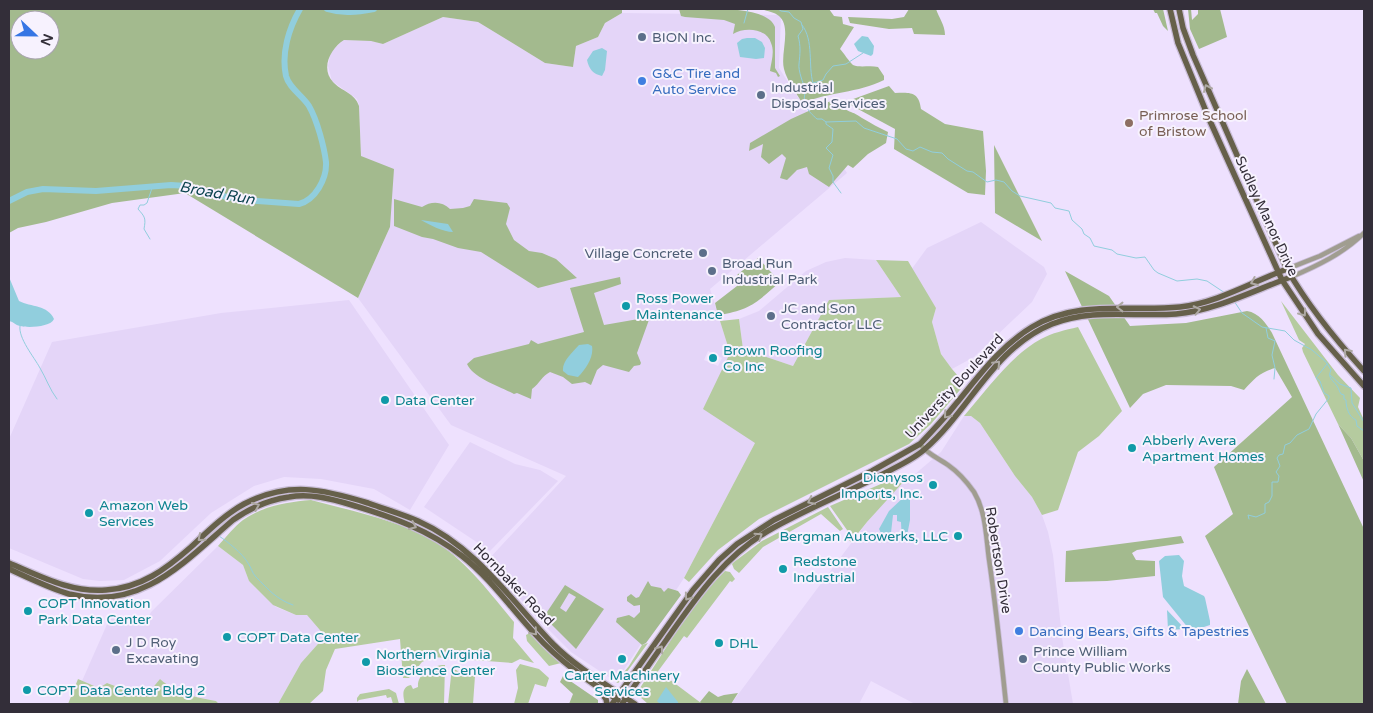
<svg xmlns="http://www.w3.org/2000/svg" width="1373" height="713" viewBox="0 0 1373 713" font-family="'Varela Round',sans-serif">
<rect width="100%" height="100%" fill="#eee1fe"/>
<path fill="#e4d5f8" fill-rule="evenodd" d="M622,13L781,15L779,68L847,173L710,289L730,353L755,443L684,578L616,682L571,652L540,621L487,561L566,476L451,425L358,298L390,227L361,156L359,105L357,99L332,81L328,66L331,51L344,40L371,41L383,44L443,17L478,22L545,63L573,67L576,46L598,37L605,23ZM708,351L722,358L718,366L704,360Z
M981,222L1044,267L1047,274L1032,302L974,357L952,369L941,354L932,322L936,308L911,270L927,248Z
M845,258L876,260L901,297L829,300L793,366L743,349L739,319L759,311L806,271L826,262Z
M349,300L449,445L410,510L374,489L321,479L284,477L254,486L211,513L160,561L124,580L100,581L83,579L9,548V439L52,342L221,313Z
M964,416H971L980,423L1015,476L1032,497L1042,515L1048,532L1053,555L1062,637L1073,704H915L871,681L859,704H731L867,522L903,481L914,475L941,452Z
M470,442L515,464L540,470L558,481L490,551L424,507Z
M218,546L243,565L249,581L276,607L296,615H307L325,636L301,663L278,704H219L216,701L183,694L170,688L160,679L145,698L108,683L100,688L82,681L112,613L144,626L151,612Z"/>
<path fill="#b5cb9f" d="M876,260L908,261L936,308L932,322L941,354L952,369L965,384L931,424L909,444L759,519L718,550L689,582L684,578L755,443L703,409L730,353L720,321L739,319L743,349L793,366L829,300L901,297Z
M1281,301L1338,375L1360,398L1358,407L1364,420V461L1351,438L1338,424L1303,352L1302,348L1305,344L1299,340Z
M1078,327L1122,411L1099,436L1078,452L1058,510L1042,515L1032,497L1015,476L980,423L971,416H964C986,391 1011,355 1041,339C1052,333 1065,330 1078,327Z
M904,474L906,479L867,522L851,542L846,538L847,530L830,506Z
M311,500C349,510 396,520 431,539C464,558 490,593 514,622L513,638L534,663L520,659L512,663L433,657L422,662L409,678H403L400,639L335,649L326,670L323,691L309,704H278L301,663L325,636L307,615H296L273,605L249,581L243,565L218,546C226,537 234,527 243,520C263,506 287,502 311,500Z
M828,507L843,529L840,531L821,514L763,547L739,573L734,569L732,564L734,562L762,541Z
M725,571L730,572L735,579L732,582L730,581L687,638L684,636L656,674L662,679L665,676L701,703L648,704L639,696L638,691C665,651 690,605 725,571Z
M530,633L561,663L549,666L527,641L526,635Z
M648,643L621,680L618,683L616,682L629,666L642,645Z
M520,664L539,669L549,678L546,687L535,684L528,704H514L518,688L516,670Z
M445,665L444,704H405C403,696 401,687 411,685L413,689L418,687C417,673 433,665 445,665Z
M452,667L463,675L475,676L473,704H448Z
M78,679L99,688L107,683L145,697L160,679C177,694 195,697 216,701L219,704H68Z
M389,689L396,693L399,704H393L391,697L387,698L386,695L359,700L357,702V698L360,694Z"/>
<path fill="#a3ba8e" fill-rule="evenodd" d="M9,9H622V13L605,23L598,37L576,46L573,67L545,63L478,22L443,17L383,44L371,41L344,40C331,48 320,68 333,82C341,91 355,93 359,106L361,156L394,169L390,227L358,298L185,193L112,203L46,222L18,228L9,233ZM20,20H50V50H20Z
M679,9C699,9 767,4 775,27V68L780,76L778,77L776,73L770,71C771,62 775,52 771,43C767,28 744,27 733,34L735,24L724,20L685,17L681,16Z
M760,9H829L834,16L842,17L843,24L854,27L840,49C843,52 850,63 853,65C860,68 870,65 878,67L884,76V80C858,93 829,92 802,103C796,92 787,81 784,69C780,54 792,27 779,16C774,12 766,11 760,9Z
M909,9H936C939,18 945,25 945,35L914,34L912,28L889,29L850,23L848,17L892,19L904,17Z
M1153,9H1163L1168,31L1163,26L1157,13H1155Z
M1188,9H1191L1192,20L1198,14V9H1220L1227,37L1199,49L1190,29Z
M889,86L895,93C911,92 919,92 921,109L945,124L983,131L986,171L985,195L968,193L894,149L895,129L845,102Z
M835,99C846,114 850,109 862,118C871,123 879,128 888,132L886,143L868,154L853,168L848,165L829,187L809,174L807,167L797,170L787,180L780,178L786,158L782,154L769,164L761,157L763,144L749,151L750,143L791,119Z
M994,145L1042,241L995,213Z
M394,199L422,207C431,201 442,201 450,209L463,208L470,206L474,199L507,203L510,208L506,224L514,240L529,251L542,253L556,259L577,278L538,288L481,252L458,248L433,239L422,237L394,226Z
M758,258L780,282C756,303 750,310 718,315L715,303L737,286V275Z
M1065,271L1109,296L1130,326L1186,323L1247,311C1259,313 1266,323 1272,333L1364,529V704H1287L1205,536L1233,514L1214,467L1292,397L1275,368C1259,373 1255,378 1244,390L1231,386L1166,385L1143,394L1130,408Z
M620,277L621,284L594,293L604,325L650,317L637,353L641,363L640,365L634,366L629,372L603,365L597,370L591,385L585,382L572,384L563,377L550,372C542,376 540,383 532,389L531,399L517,393L514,394C501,387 473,378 467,364L474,358L529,344L531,340L538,344L584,332L570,288Z
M1338,424L1351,438L1364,461V482Z
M1181,536L1184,543L1137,550L1132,553L1136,560L1155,561V576L1107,581L1065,582L1066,551Z
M648,581L651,586L661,588L664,592L668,588L678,591L681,595L646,643L642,645L616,622L617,618L629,615L634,618L640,612V605L634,606L627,601V597L631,594L636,598L639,597Z
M565,585L604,609L576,649L545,618L547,612ZM569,593L576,597L566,612L560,608Z
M1247,669L1266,704H1238L1241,681Z
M563,676L598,700V704H569L573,694L560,682Z
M709,691L718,697L724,695L738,693L731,704H701L700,702Z"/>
<path fill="#91cedd" d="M862,36L868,37L874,46L873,54L871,56L858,51L854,44Z
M747,38H755L762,42L765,48L764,58L756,59L740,57L737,43L742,39Z
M602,48L607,51L605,70L602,76C593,74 589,69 587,60L593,51Z
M421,220L448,224L453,232C443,232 430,225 421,220Z
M9,277L19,301C31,307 48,305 54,319C51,327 28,328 20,326C15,325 14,322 9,321Z
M588,344L592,346C594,357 586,369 578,377L568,375L563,371C562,361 572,353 579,345Z
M906,495L910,497V520L906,541L902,543L901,522L897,521V515H893L891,533L888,538L882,535L879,529L889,511Z
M1179,555L1184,561L1182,576L1184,586L1204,596L1205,598L1210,621V625L1204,627L1189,629L1163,597L1159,561L1165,556Z
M1167,610L1185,629L1168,630Z
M666,687L678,702V704H660L657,701Z"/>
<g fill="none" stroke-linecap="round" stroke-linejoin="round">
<path stroke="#91cedd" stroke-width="1" d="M778,9L781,11L789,12L794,18L801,22L803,29L798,36C801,46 800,54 799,64C798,70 803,84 806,90C801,104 808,111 817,119H822L826,122L856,121L864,128L897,139L906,149L913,151L920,147L932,152L942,153L948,159L967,171L973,172L987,182L996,180L1004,182L1012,191L1020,196L1051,203L1055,208L1069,211L1072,220L1082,229L1084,234L1090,238L1094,246L1112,250L1117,254L1136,258L1145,257L1154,270L1158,273L1177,281L1197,279L1207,281L1225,293
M744,23L748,9
M802,25C814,40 808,66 813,83L823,80L826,74L833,66L846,64L863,53
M826,122V124L833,129L832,142L826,148L833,155L829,168L833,176V182L841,193
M150,239L144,229C146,218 145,217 138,209L140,205H144L147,203L153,185
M1234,301L1242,313L1262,327L1285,331L1294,340L1312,350L1326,362L1331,370C1327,378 1333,380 1337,386C1339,389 1339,391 1341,394L1344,395V399L1346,400C1346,408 1349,417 1356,420L1357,426L1364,431
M20,326C18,338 34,357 40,368C46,378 50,390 57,399
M1266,328L1268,338L1275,341L1272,355L1275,368L1274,379
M1330,375L1340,384L1351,388L1352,403L1364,422
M1249,519L1248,515L1256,517L1265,513V504L1269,502L1272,496V482H1278L1279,476L1276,472L1280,466L1277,458L1279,455L1283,454L1285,445L1290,443L1297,435L1309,429L1316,414L1329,398V396L1324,393L1320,381L1316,378L1327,364
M219,536C228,542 242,553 248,563C251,567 252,573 256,577C269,590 276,599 293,605"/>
<path stroke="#91cedd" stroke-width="6" d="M327,9C343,14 357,12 374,9
M9,201L27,192L43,189L96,191L171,185L187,186L217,195L244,200L299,204C315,200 327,179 326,162C324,146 317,120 309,106C303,96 289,88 286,76C281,53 289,28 300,9"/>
<defs>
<path id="minor" d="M1287,269L1320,256L1359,236
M1291,277C1317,266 1344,253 1364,233
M920,444C927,454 938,458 948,465C958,472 967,482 974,492C986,512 986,537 989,559C996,607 1001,656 1006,704"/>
<path id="major" d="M1170,9L1178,43L1210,121L1282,280L1318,334L1364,386
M1179,9L1183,28L1193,55L1287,269C1308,306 1335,339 1364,371
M9,563C40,576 71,593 106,590C141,588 166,569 191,547C207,532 224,515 244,504C288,481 323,489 368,503C384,509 402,514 418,521C476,547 510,599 553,644C577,668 607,685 635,704
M9,569C29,578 49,588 69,594C141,612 185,561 233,520C250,508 268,500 289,497C310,493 332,499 352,505C392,517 429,530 462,556C490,578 511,608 535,634C559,661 588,681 618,700
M600,691L606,699L607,704
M612,704L693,590L719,560L737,544L774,520L872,471L920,444C932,431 944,419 955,405C979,376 999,347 1032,327C1078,299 1129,312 1180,307C1217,303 1252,282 1287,269
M622,704C637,682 652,660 667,639C697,596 726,554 773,528C809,508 848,492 885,473C898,466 914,459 925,449C970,410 993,348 1052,324C1091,308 1134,317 1176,314C1214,311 1255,290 1291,277"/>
</defs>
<use href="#minor" stroke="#c9bdd7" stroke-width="6"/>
<use href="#major" stroke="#c9bdd7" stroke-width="8"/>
<use href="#minor" stroke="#a09d90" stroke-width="4.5"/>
<use href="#major" stroke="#66604a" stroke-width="5.5"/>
</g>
<defs><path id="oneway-chevron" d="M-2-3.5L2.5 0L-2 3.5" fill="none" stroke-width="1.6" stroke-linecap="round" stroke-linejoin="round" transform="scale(1.25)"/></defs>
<g stroke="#aea9a4">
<use href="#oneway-chevron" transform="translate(1207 88) rotate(-114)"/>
<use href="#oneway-chevron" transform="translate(1254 282) rotate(157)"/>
<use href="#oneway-chevron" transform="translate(1120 307) rotate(-180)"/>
<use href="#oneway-chevron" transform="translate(1197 310) rotate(-12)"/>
<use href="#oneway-chevron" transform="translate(1303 313) rotate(55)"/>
<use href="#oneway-chevron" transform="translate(1347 352) rotate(-132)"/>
<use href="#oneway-chevron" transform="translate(997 364) rotate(-47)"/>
<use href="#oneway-chevron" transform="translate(947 415) rotate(130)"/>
<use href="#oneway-chevron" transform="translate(811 501) rotate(153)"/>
<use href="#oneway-chevron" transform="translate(256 506) rotate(-24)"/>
<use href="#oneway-chevron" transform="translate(413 526) rotate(24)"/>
<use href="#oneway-chevron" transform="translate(759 536) rotate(-34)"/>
<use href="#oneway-chevron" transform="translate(201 538) rotate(139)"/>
<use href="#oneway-chevron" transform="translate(688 597) rotate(125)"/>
<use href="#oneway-chevron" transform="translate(534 632) rotate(49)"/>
<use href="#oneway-chevron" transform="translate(660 649) rotate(-55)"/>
</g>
<g fill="#5c6f8a" stroke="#f7f2fe" stroke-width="2">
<circle cx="642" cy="37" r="5"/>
<circle cx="761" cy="95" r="5"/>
<circle cx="703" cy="253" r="5"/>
<circle cx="712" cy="271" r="5"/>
<circle cx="771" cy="316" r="5"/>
<circle cx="116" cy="650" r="5"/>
<circle cx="1023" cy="659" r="5"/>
</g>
<g fill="#3f7fe0" stroke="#f7f2fe" stroke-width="2">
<circle cx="642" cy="81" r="5"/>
<circle cx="1019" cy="631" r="5"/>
</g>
<circle fill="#8d6e63" stroke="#f7f2fe" stroke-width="2" cx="1129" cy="123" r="5"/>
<g fill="#0f9aa8" stroke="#f7f2fe" stroke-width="2">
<circle cx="626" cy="306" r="5"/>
<circle cx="713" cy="358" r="5"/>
<circle cx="385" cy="400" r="5"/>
<circle cx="1132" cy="448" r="5"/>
<circle cx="933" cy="485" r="5"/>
<circle cx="89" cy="513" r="5"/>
<circle cx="958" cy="536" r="5"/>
<circle cx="783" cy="569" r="5"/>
<circle cx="28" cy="611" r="5"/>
<circle cx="227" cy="637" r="5"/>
<circle cx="719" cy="643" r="5"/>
<circle cx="622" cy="659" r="5"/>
<circle cx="366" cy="662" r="5"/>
<circle cx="27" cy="690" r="5"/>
</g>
<g text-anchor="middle" stroke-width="4" stroke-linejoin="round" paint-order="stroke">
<g font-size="14" fill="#4e5e75" stroke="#f7f2fe" text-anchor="start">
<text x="652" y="42">BION Inc.</text>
<text x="771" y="92">Industrial<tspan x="771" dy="16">Disposal Services</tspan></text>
<text x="693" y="258" text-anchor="end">Village Concrete</text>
<text x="722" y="268">Broad Run<tspan x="722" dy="16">Industrial Park</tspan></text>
<text x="781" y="313">JC and Son<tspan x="781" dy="16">Contractor LLC</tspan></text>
<text x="126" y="647">J D Roy<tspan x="126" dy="16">Excavating</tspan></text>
<text x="1033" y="656">Prince William<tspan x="1033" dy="16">County Public Works</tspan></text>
</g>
<g font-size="14" fill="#366cbe" stroke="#f7f2fe" text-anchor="start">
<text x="652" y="78">G&amp;C Tire and<tspan x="652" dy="16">Auto Service</tspan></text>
<text x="1029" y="636">Dancing Bears, Gifts &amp; Tapestries</text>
</g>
<g font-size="14" fill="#785e54" stroke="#f7f2fe" text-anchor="start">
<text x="1139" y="120">Primrose School<tspan x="1139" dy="16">of Bristow</tspan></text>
</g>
<g font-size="14" fill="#332e39" stroke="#f7f2fe">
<text transform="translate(1267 216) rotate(65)" y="5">Sudley Manor Drive</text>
<text transform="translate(954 386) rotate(-47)" y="5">University Boulevard</text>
<text transform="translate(999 560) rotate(81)" y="5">Robertson Drive</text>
<text transform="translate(514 584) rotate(46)" y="5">Hornbaker Road</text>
</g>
<g font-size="14" fill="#0d838f" stroke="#f7f2fe" text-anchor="start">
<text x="636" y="303">Ross Power<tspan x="636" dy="16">Maintenance</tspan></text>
<text x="723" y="355">Brown Roofing<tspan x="723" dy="16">Co Inc</tspan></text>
<text x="395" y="405">Data Center</text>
<text x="1142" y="445">Abberly Avera<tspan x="1142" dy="16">Apartment Homes</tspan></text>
<text x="923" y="482" text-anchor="end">Dionysos<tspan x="923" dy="16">Imports, Inc.</tspan></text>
<text x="99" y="510">Amazon Web<tspan x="99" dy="16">Services</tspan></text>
<text x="948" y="541" text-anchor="end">Bergman Autowerks, LLC</text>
<text x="793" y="566">Redstone<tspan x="793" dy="16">Industrial</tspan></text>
<text x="38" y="608">COPT Innovation<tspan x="38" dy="16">Park Data Center</tspan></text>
<text x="237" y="642">COPT Data Center</text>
<text x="729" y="648">DHL</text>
<text x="376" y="659">Northern Virginia<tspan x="376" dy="16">Bioscience Center</tspan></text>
<text x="622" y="680" text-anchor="middle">Carter Machinery<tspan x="622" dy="16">Services</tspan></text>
<text x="37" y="695">COPT Data Center Bldg 2</text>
</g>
<g font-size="15" font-style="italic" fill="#0b434e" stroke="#f7f2fe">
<text transform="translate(217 193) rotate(10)" y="5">Broad Run</text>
</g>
</g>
<rect width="1373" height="713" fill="none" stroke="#332e39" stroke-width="20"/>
<g transform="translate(35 35) rotate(112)"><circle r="24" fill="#f7f2fe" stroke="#a9a4af"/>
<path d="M0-4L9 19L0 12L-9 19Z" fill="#3676e4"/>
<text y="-8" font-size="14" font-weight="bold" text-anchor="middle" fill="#332e39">N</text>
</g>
</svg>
